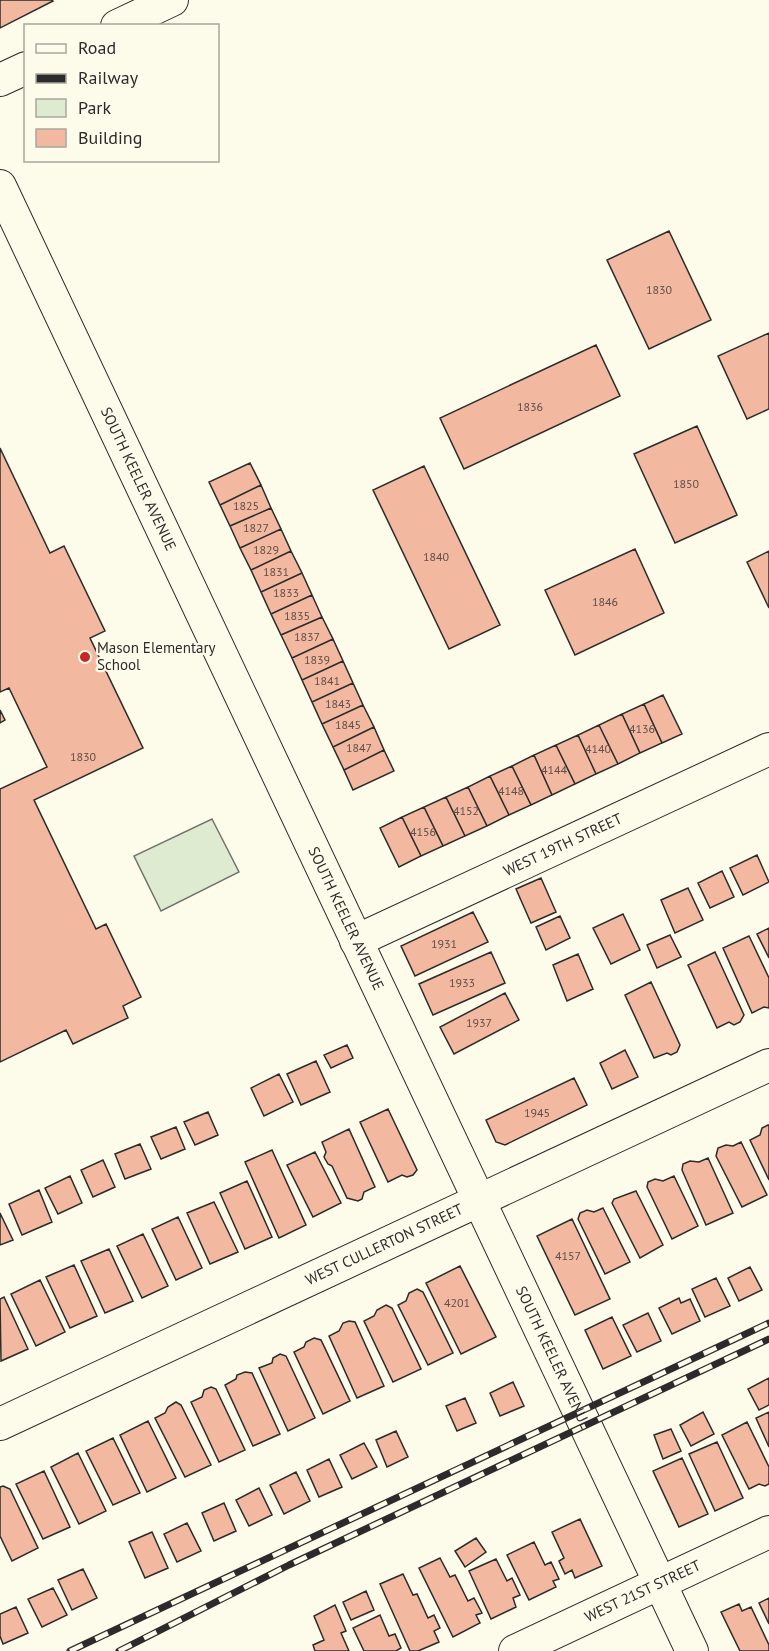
<svg xmlns="http://www.w3.org/2000/svg" width="769" height="1651" viewBox="0 0 769 1651" font-family="'PT Sans',sans-serif">
<rect width="100%" height="100%" fill="#fdfbea"/>
<path fill="#deebd1" stroke="#74746e" stroke-width="1.5" d="M212,819L239,872L161,911L134,856Z"/>
<path fill="#f2b8a0" stroke="#2b2b2b" stroke-width="1.5" d="M0,0H52L53,1L0,28Z
M669,231L711,320L649,349L607,260Z
M769,333V409L747,419L718,356Z
M596,345L620,396L464,469L440,418Z
M697,426L737,515L675,543L634,454Z
M0,448L50,553L64,546L105,631L90,638L143,748L34,800L96,929L106,924L141,997L123,1006L128,1018L73,1044L66,1030L0,1062V789L47,767L9,688L0,692Z
M250,463L261,485L220,505L209,482Z
M424,466L500,625L449,649L373,490Z
M261,485L271,508L230,526L220,505Z
M271,508L281,529L240,548L230,526Z
M281,529L291,551L251,570L240,548Z
M635,549L664,613L575,655L545,590Z
M291,551L302,573L261,592L251,570Z
M769,551V608L747,562Z
M302,573L312,595L271,614L261,592Z
M312,595L322,617L281,635L271,614Z
M322,617L333,639L292,658L281,635Z
M333,639L343,661L302,680L292,658Z
M343,661L353,683L312,702L302,680Z
M353,683L363,705L322,724L312,702Z
M663,695L682,734L662,743L644,704Z
M644,704L662,743L640,753L622,714Z
M363,705L374,727L333,747L322,724Z
M0,710L5,720L0,723Z
M622,714L640,753L618,764L599,725Z
M599,725L618,764L596,774L578,735Z
M374,727L384,750L344,770L333,747Z
M578,735L596,774L575,784L556,745Z
M556,745L575,784L552,795L534,755Z
M384,750L394,771L353,790L344,770Z
M534,755L552,795L531,805L512,766Z
M512,766L531,805L509,815L490,776Z
M490,776L509,815L487,826L468,787Z
M468,787L487,826L465,836L446,797Z
M446,797L465,836L443,846L424,807Z
M424,807L443,846L421,856L402,817Z
M402,817L421,856L399,867L380,828Z
M757,855L769,882L743,895L730,868Z
M722,871L734,897L710,908L698,883Z
M541,878L556,912L531,923L516,889Z
M688,888L703,920L675,933L661,900Z
M473,912L488,942L415,976L401,946Z
M623,914L640,950L611,964L593,928Z
M560,916L570,938L546,950L536,927Z
M769,928V958L757,934Z
M670,935L681,957L657,968L647,945Z
M749,936L769,978V1008L764,1007L752,1013L723,948Z
M491,952L505,983L433,1015L419,984Z
M715,952L744,1015L740,1022L734,1025L729,1022L717,1028L688,965Z
M578,954L593,989L567,1001L553,965Z
M651,982L680,1045L677,1052L671,1055L667,1053L654,1058L625,995Z
M505,993L519,1020L454,1054L440,1027Z
M347,1045L353,1058L331,1068L324,1055Z
M625,1050L638,1077L612,1089L600,1063Z
M316,1061L330,1092L301,1105L287,1074Z
M279,1074L293,1102L264,1116L251,1088Z
M574,1078L587,1105L505,1145L496,1142L486,1120Z
M388,1109L417,1170L413,1175L407,1177L402,1175L388,1182L360,1122Z
M208,1112L218,1135L195,1145L184,1122Z
M768,1125H769V1180L750,1140L760,1135L762,1128Z
M176,1127L185,1149L161,1159L151,1137Z
M349,1129L375,1187L364,1192L362,1199L358,1201L347,1198L332,1166L328,1164L324,1157L326,1152L322,1142Z
M741,1142L767,1195L742,1207L716,1156L718,1148L726,1145L733,1146Z
M140,1144L151,1169L125,1179L115,1154Z
M272,1150L306,1225L279,1238L245,1162Z
M315,1152L341,1203L313,1217L287,1165Z
M708,1158L733,1213L706,1225L682,1170L683,1164L690,1161L699,1162Z
M103,1160L115,1187L93,1197L81,1170Z
M70,1176L82,1203L58,1214L45,1188Z
M674,1176L698,1226L672,1239L647,1187L648,1182L655,1179L663,1181Z
M247,1181L272,1237L245,1249L220,1193Z
M39,1190L52,1222L22,1235L9,1204Z
M636,1191L663,1245L640,1258L612,1203L614,1199Z
M214,1202L238,1252L210,1264L187,1213Z
M603,1208L630,1262L605,1274L578,1219L580,1213L587,1210L594,1212Z
M0,1213L13,1240L0,1245Z
M178,1217L202,1268L176,1280L152,1229Z
M572,1219L610,1299L575,1315L537,1236Z
M143,1234L168,1286L142,1298L117,1246Z
M109,1249L133,1301L105,1313L81,1261Z
M74,1265L97,1316L70,1328L46,1277Z
M460,1266L496,1337L461,1354L426,1283Z
M750,1267L762,1290L739,1301L728,1278Z
M716,1278L730,1306L705,1317L692,1289Z
M40,1280L65,1332L36,1346L11,1294Z
M417,1289L423,1292L453,1353L428,1365L398,1305L406,1301L409,1293Z
M4,1297L28,1349L1,1361L0,1299Z
M679,1298L681,1303L690,1299L700,1321L672,1334L659,1308Z
M386,1305L392,1308L421,1369L393,1382L364,1321L374,1316L377,1310Z
M648,1313L661,1341L637,1352L623,1325Z
M612,1317L631,1356L603,1369L585,1330Z
M349,1321L355,1322L384,1386L357,1398L329,1336L339,1331L343,1323Z
M314,1338L321,1340L350,1401L323,1414L294,1352L304,1347L306,1342Z
M280,1354L286,1356L315,1418L288,1431L259,1368L272,1363L273,1358Z
M245,1372L252,1373L280,1434L253,1446L225,1385L236,1379L237,1375Z
M769,1378V1405L759,1410L748,1389Z
M513,1382L524,1406L500,1416L490,1393Z
M211,1387L216,1389L245,1450L219,1462L191,1402L202,1397L204,1390Z
M465,1398L476,1423L457,1431L446,1406Z
M176,1402L181,1405L211,1465L185,1477L155,1418L165,1413L168,1407Z
M703,1412L714,1434L691,1446L680,1425Z
M769,1412V1447L756,1418Z
M148,1421L176,1478L147,1492L120,1435Z
M747,1422L769,1467V1484L765,1486L759,1484L749,1489L722,1435Z
M671,1429L681,1451L663,1459L654,1435Z
M396,1431L408,1457L387,1467L376,1440Z
M113,1438L140,1493L113,1505L86,1451Z
M717,1442L743,1498L715,1511L689,1454Z
M364,1443L377,1467L352,1479L340,1455Z
M78,1453L106,1511L79,1524L51,1467Z
M682,1458L708,1514L679,1527L653,1471Z
M329,1459L342,1487L319,1497L307,1470Z
M44,1471L70,1527L43,1539L16,1484Z
M296,1472L310,1501L284,1514L270,1485Z
M3,1486L10,1489L38,1548L12,1561L0,1536V1487Z
M259,1488L272,1515L249,1526L236,1500Z
M224,1503L236,1531L214,1541L202,1513Z
M580,1519L602,1566L575,1578L572,1570L565,1574L559,1561L564,1558L552,1532Z
M187,1523L201,1551L177,1562L164,1534Z
M152,1532L168,1568L145,1578L129,1542Z
M476,1538L486,1552L465,1567L455,1551Z
M534,1542L545,1565L551,1562L559,1579L553,1581L556,1587L529,1600L507,1555Z
M440,1558L450,1577L455,1575L468,1601L474,1598L482,1613L476,1615L480,1623L453,1637L419,1568Z
M496,1559L507,1581L512,1578L520,1595L513,1598L516,1607L491,1619L469,1571Z
M83,1569L97,1598L72,1610L58,1580Z
M403,1574L413,1595L417,1594L428,1618L434,1615L440,1628L434,1631L439,1642L418,1651H410L380,1584Z
M53,1588L67,1615L42,1627L28,1599Z
M366,1591L374,1610L351,1620L343,1602Z
M769,1598V1624L759,1603Z
M739,1604L742,1611L751,1607L769,1645V1651H740L721,1612Z
M335,1605L346,1631L341,1633L349,1651H315L313,1645L324,1640L314,1616Z
M16,1607L28,1633L3,1644L0,1636V1614Z
M380,1615L389,1636L395,1634L401,1648L396,1651H364L353,1628Z"/>
<g fill="none" stroke-linecap="round" stroke-linejoin="round">
<defs>
<g id="minor">
<path d="M117,26L172,0"/>
<path d="M0,80L26,68"/>
<path id="s1" d="M0,186L692,1651"/>
<path id="s2" d="M356,941L769,749"/>
<path id="s3" d="M0,1424L769,1065"/>
<path id="s4" d="M515,1651L769,1532"/>
</g>
</defs>
<use href="#minor" stroke="#2b2b2b" stroke-width="34"/>
<use href="#minor" stroke="#fdfbea" stroke-width="32"/>
<defs>
<path id="rail" d="M70,1651L769,1323
M119,1651L289,1565L769,1339"/>
</defs>
<use href="#rail" stroke="#2b2b2b" stroke-width="7"/>
<use href="#rail" stroke="#fdfbea" stroke-width="4.5" stroke-dasharray="14" stroke-linecap="butt"/>
</g>
<circle fill="#c62828" stroke="#fdfbea" stroke-width="2" cx="85" cy="657" r="6"/>
<g text-anchor="middle" stroke-width="4.5" stroke-linejoin="round" paint-order="stroke">
<g font-size="12" fill="#5d4e48">
<text x="659" y="294">1830</text>
<text x="530" y="411">1836</text>
<text x="686" y="488">1850</text>
<text x="246" y="510">1825</text>
<text x="256" y="532">1827</text>
<text x="266" y="554">1829</text>
<text x="436" y="561">1840</text>
<text x="276" y="576">1831</text>
<text x="286" y="597">1833</text>
<text x="605" y="606">1846</text>
<text x="297" y="620">1835</text>
<text x="307" y="641">1837</text>
<text x="317" y="664">1839</text>
<text x="327" y="685">1841</text>
<text x="338" y="708">1843</text>
<text x="348" y="729">1845</text>
<text x="642" y="733">4136</text>
<text x="359" y="752">1847</text>
<text x="598" y="753">4140</text>
<text x="83" y="761">1830</text>
<text x="554" y="774">4144</text>
<text x="511" y="795">4148</text>
<text x="466" y="815">4152</text>
<text x="423" y="836">4156</text>
<text x="444" y="948">1931</text>
<text x="462" y="987">1933</text>
<text x="479" y="1027">1937</text>
<text x="537" y="1117">1945</text>
<text x="568" y="1260">4157</text>
<text x="457" y="1307">4201</text>
</g>
<g font-size="15" fill="#2b2b2b" stroke="#fdfbea">
<text dy="5" stroke="none"><textPath href="#s1" startOffset="324">SOUTH KEELER AVENUE</textPath></text>
<text dy="5" stroke="none"><textPath href="#s2" startOffset="228">WEST 19TH STREET</textPath></text>
<text dy="5" stroke="none"><textPath href="#s1" startOffset="810">SOUTH KEELER AVENUE</textPath></text>
<text dy="5" stroke="none"><textPath href="#s3" startOffset="424">WEST CULLERTON STREET</textPath></text>
<text dy="5" stroke="none"><textPath href="#s1" startOffset="1296">SOUTH KEELER AVENUE</textPath></text>
<text dy="5" stroke="none"><textPath href="#s4" startOffset="141">WEST 21ST STREET</textPath></text>
</g>
<g font-size="15" fill="#2b2b2b" stroke="#fdfbea" text-anchor="start">
<text x="97" y="653">Mason Elementary<tspan x="97" dy="17">School</tspan></text>
</g>
</g>
<rect x="24" y="24" width="195" height="138" fill="#fdfbea" stroke="#a9a89e" stroke-width="1.5"/>
<rect x="36" y="44" width="30" height="9" fill="#fdfbea" stroke="#a9a89e" stroke-width="1.5"/>
<text x="78" y="54" font-size="18" fill="#2b2b2b">Road</text>
<rect x="36" y="74" width="30" height="9" fill="#2b2b2b" stroke="#a9a89e" stroke-width="1.5"/>
<text x="78" y="84" font-size="18" fill="#2b2b2b">Railway</text>
<rect x="36" y="99" width="30" height="18" fill="#deebd1" stroke="#a9a89e" stroke-width="1.5"/>
<text x="78" y="114" font-size="18" fill="#2b2b2b">Park</text>
<rect x="36" y="129" width="30" height="18" fill="#f2b8a0" stroke="#a9a89e" stroke-width="1.5"/>
<text x="78" y="144" font-size="18" fill="#2b2b2b">Building</text>
</svg>
